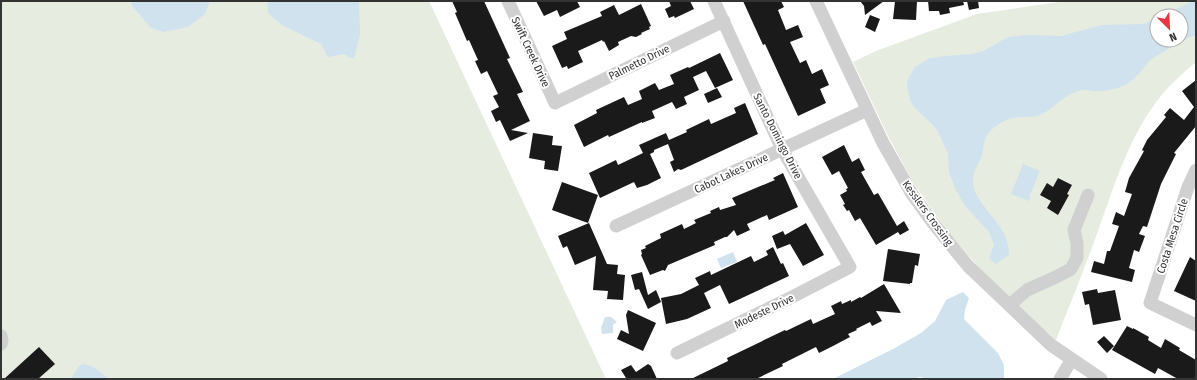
<svg xmlns="http://www.w3.org/2000/svg" width="1197" height="380" viewBox="0 0 1197 380" font-family="'Fira Sans Condensed',sans-serif">
<rect width="100%" height="100%" fill="#fff"/>
<path fill="#e6ecdf" fill-rule="evenodd" d="M1,1H429L606,379H1Z
M1066,1H1196V62C1182,74 1168,86 1157,101C1128,139 1114,187 1098,231C1085,268 1070,304 1056,340L995,286L948,232L914,184L889,138L853,62L876,51L977,14ZM1157,16H1181V40H1157Z"/>
<path fill="#cfe2ee" d="M131,1H210L205,14L188,27L164,32L151,28L132,6Z
M267,1H359L360,35L354,58H349L345,54L328,57L321,44L282,25L268,13Z
M1193,1H1196V35L1187,38L1153,58C1143,66 1137,80 1125,85C1117,89 1107,91 1099,91C1091,91 1085,88 1078,91C1064,95 1055,107 1042,114C1032,119 1023,116 1013,118C1003,120 991,128 986,137C983,142 984,149 982,155C979,163 973,171 973,180C972,205 1010,223 1009,255L996,264L989,258L994,245L989,232L966,207L956,190L949,172L948,153L938,132L933,125L914,107L910,100L907,86L908,79L915,67L930,58L946,56L972,54L983,51L1008,37L1026,35L1061,36L1102,25L1144,24L1157,18V40H1181V16H1162Z
M1023,164L1040,171L1029,197H1031L1029,201L1011,194Z
M733,252L737,262L721,268L717,259Z
M963,292L969,298L965,310L964,319L998,353L1004,365V379H928L920,377L913,379H833L893,349L921,333L935,321L946,300Z
M605,317H611L617,322L613,325V333L602,334L601,328Z
M83,364L94,367L109,379H71L79,366Z"/>
<path fill="#1a1a1a" d="M452,1H484L510,58L507,59L523,92L517,94L530,121L511,130L528,133L510,141L500,120L496,122L491,111L499,107L493,96L498,94L487,71L481,74L475,61L478,60L469,40L467,41L455,13L457,12Z
M536,1H577L580,7L560,17L557,10L544,16Z
M669,1H690L694,9L675,18L674,16L669,18L665,9L671,6Z
M743,1H781L784,7L778,10L786,30L798,25L803,37L790,42L800,63L806,60L812,74L822,69L829,85L820,89L826,103L798,116L765,44L763,45Z
M860,1H884L865,15L864,6Z
M895,1H917L916,20L893,19Z
M928,1H963L964,5L949,8L950,13L940,15L939,11H929Z
M967,1H978L979,8L969,10Z
M641,4L651,26L649,27L650,29L641,33L642,34L636,37L631,36L618,42L619,45L609,51L604,41L603,42L602,40L578,51L583,62L568,69L567,66L562,68L552,46L567,39L564,32L602,16L600,12L614,5L619,15Z
M870,15L880,19L875,32L865,27Z
M720,53L733,80L715,88L706,71L693,77L699,90L684,97L687,104L676,109L672,102L652,111L655,118L642,123V122L609,137L608,135L584,147L574,125L597,113L596,110L624,97L628,105L642,99L639,91L655,83L659,90L674,84L670,75L688,67L689,68Z
M1196,80V126L1174,153L1176,154L1161,184L1147,227L1143,226L1139,234L1145,236L1139,252L1134,250L1129,268L1135,270L1132,282L1091,272L1094,261L1104,264L1107,251H1110L1119,226L1112,224L1116,212L1124,216L1132,194L1125,192L1129,178L1144,151L1142,150L1147,140L1166,117L1164,115L1170,108L1184,120L1194,107L1182,91Z
M717,88L722,97L708,103L704,94Z
M745,103L758,134L681,170L678,169L674,172L670,162L674,160L668,144L654,150V152L650,154L661,178L647,185L637,188L634,182L600,198L589,173L616,160L618,165L643,153L639,145L666,133L669,140L687,132L686,130L709,119L711,124L736,113L734,108Z
M533,133L553,136L552,145L562,146L558,171L544,169L545,161L529,158Z
M844,145L852,162L859,158L865,170L861,172L874,195L878,193L897,226L904,221L909,230L900,235L898,232L876,245L860,218L855,221L849,210L847,211L843,205L845,204L840,195L847,191L846,189L848,188L839,171L832,175L822,157Z
M783,173L798,207L769,220L767,215L747,224L750,230L737,236L734,230L727,237H725L714,242L715,245L668,265L665,271L663,270L650,275L641,255L642,254L641,250L646,248L645,246L661,238L660,234L682,224L684,229L696,223L694,220L711,213L710,211L719,207L720,210L736,205L732,198L775,180L773,178Z
M1058,178L1072,185L1067,194L1069,195L1058,215L1047,208L1051,201L1040,195L1047,183L1053,187Z
M562,182L598,195L588,223L552,210Z
M589,223L607,264L618,265L617,274L625,275L623,300L607,299L608,291L593,290L596,256L575,265L567,246L563,248L558,236Z
M806,223L824,255L803,266L790,244L777,249L772,236L783,231L785,235Z
M773,247L781,264L783,263L789,276L729,304L720,285L704,293L711,308L687,319L666,324L661,298L681,294L699,285L695,278L710,271L711,275L751,256L754,262L768,255L766,251Z
M888,249L920,254L918,266L915,265L912,283H910V284L883,281Z
M1190,257L1196,261V301L1174,291Z
M642,272L648,295L656,290L661,302L648,309L639,289L635,290L631,275Z
M884,284L901,313L876,311L882,321L872,326L870,322L856,329L857,330L848,334L850,337L833,346L819,353L816,347L782,364L783,366L756,379H691L728,361L727,358L785,330L786,331L811,319L813,324L835,314L831,306L841,301L842,304L851,300V302L860,297L861,298Z
M1097,289L1098,293L1115,290L1121,320L1093,325L1089,304L1085,305L1082,292Z
M628,310L656,323L643,351L617,339L621,330L629,334L626,315Z
M1127,326L1133,329V328L1149,337L1148,340L1161,348L1165,339L1180,348L1179,350L1196,360V379H1178L1158,368L1155,374L1112,350Z
M1104,336L1114,346L1107,353L1097,342Z
M39,347L55,364L38,379H4Z
M648,364L651,366L657,379H623L626,378L621,370L631,365L636,372Z"/>
<g fill="none" stroke-linecap="round" stroke-linejoin="round">
<path stroke="#d0d0d0" stroke-width="13" d="M508,1L555,103L724,21
M816,1L883,143L912,194L933,223L968,266L1051,345L1101,379
M1196,170L1188,187L1150,303L1196,325
M616,226L867,110
M1010,305L1027,290L1056,277L1071,269L1077,258V243L1074,230L1088,195
M1,336L2,341L1,344
M677,353L792,297L850,267L782,149L714,1
M1060,379L1072,359"/>
</g>
<g text-anchor="middle" stroke-width="4" stroke-linejoin="round" paint-order="stroke">
<g font-size="11" fill="#333" stroke="#fff">
<text transform="translate(531 52) rotate(65)" y="4">Swift Creek Drive</text>
<text transform="translate(639 62) rotate(-26)" y="4">Palmetto Drive</text>
<text transform="translate(778 136) rotate(63)" y="4">Santo Domingo Drive</text>
<text transform="translate(731 173) rotate(-25)" y="4">Cabot Lakes Drive</text>
<text transform="translate(928 213) rotate(54)" y="4">Kesslers Crossing</text>
<text transform="translate(1172 236) rotate(-72)" y="4">Costa Mesa Circle</text>
<text transform="translate(764 311) rotate(-26)" y="4">Modeste Drive</text>
</g>
</g>
<rect width="1197" height="380" fill="none" stroke="#333333" stroke-width="4"/>
<g transform="translate(1169 28) rotate(156)"><circle r="19" fill="#ffffff" stroke="#adadad"/>
<path d="M0-3L7 15L0 10L-7 15Z" fill="#e63946"/>
<text y="-6" font-size="11" font-weight="bold" text-anchor="middle" fill="#333333">N</text>
</g>
</svg>
